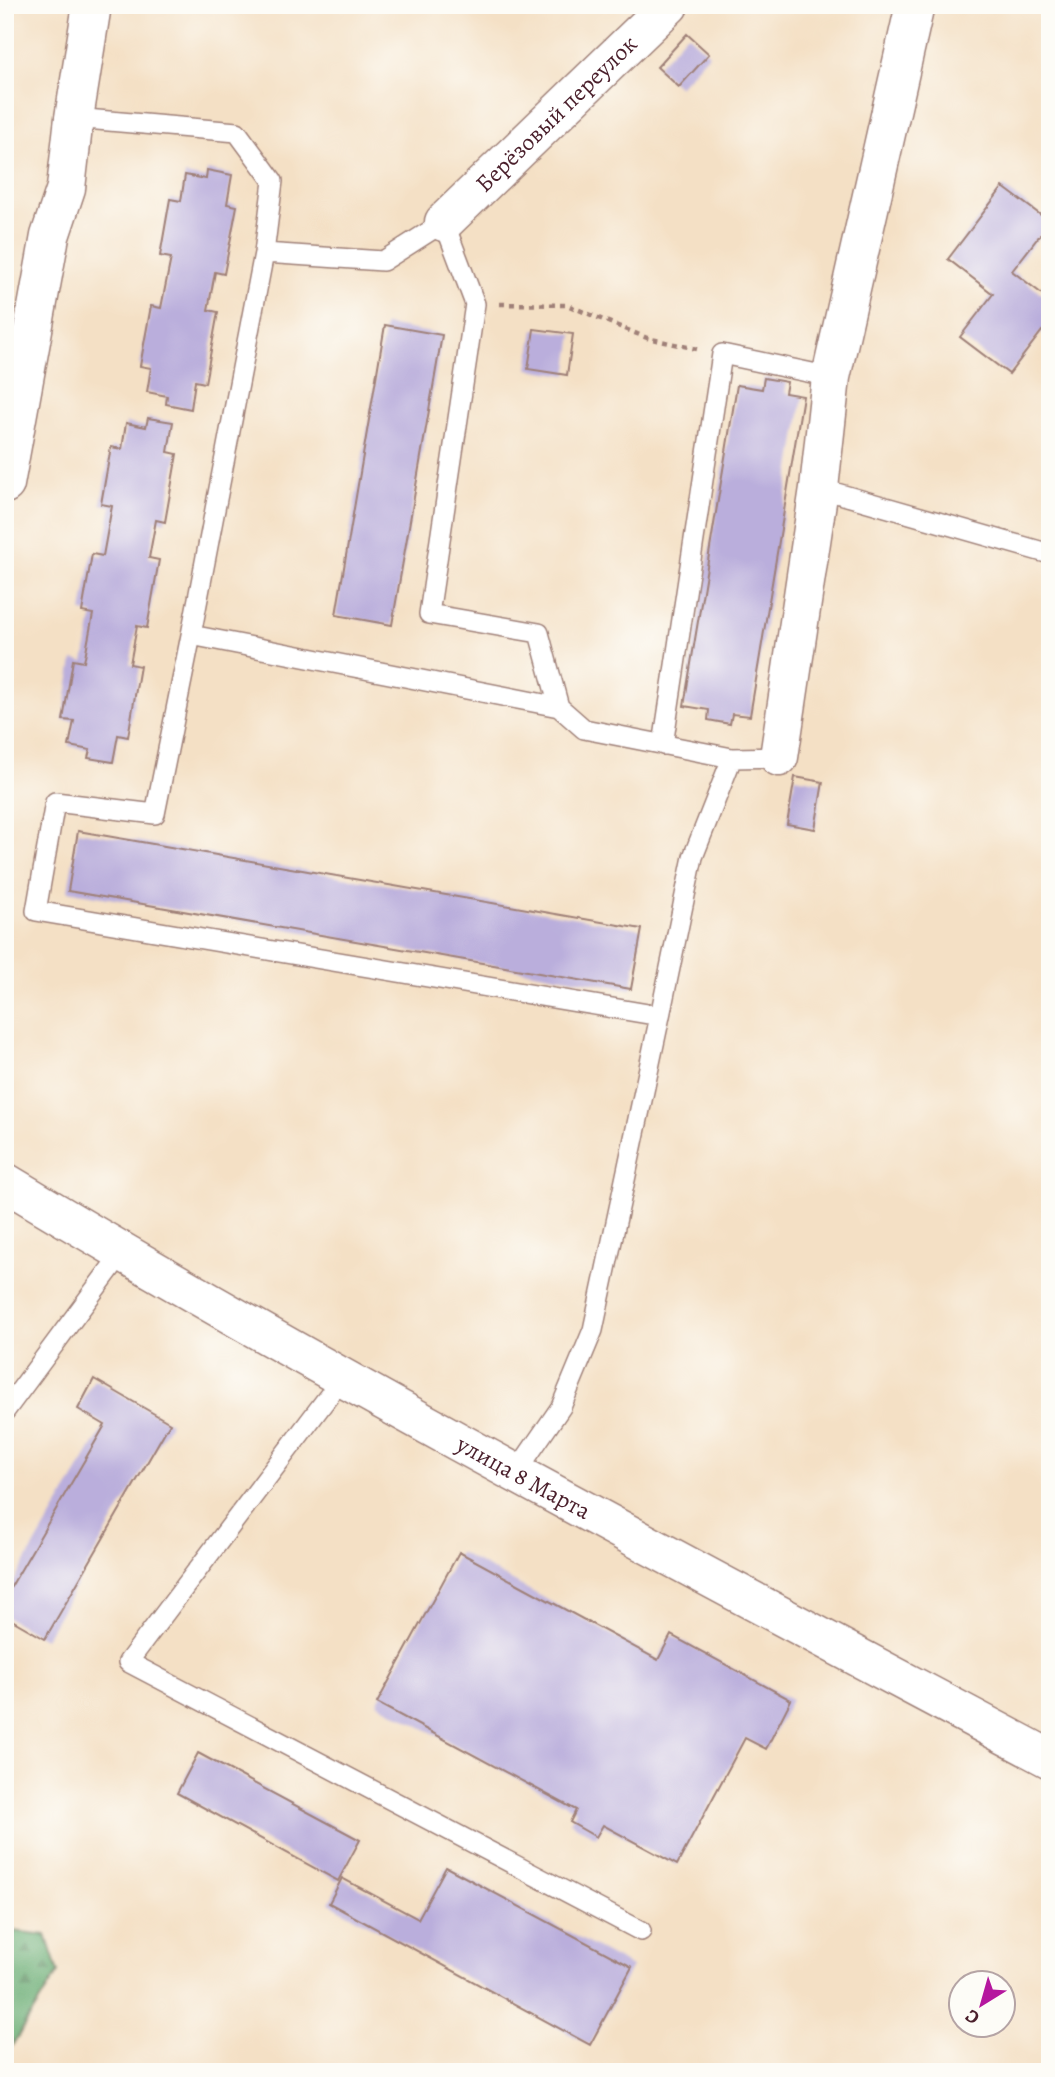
<svg xmlns="http://www.w3.org/2000/svg" width="1055" height="2077" viewBox="0 0 1055 2077" font-family="Alegreya,serif">
<defs>
<pattern id="forest-firs" width="22" height="20" patternUnits="userSpaceOnUse" patternTransform="scale(1.75)"><rect width="22" height="20" fill="#66ab71"/><path d="M5 1l3.5 6h-7zM16 11l3.5 6h-7z" fill="#568b5d"/></pattern>
</defs>
<rect width="100%" height="100%" fill="#fdfcf7"/>
<filter id="ink" filterUnits="userSpaceOnUse"><feTurbulence type="fractalNoise" baseFrequency=".0143" numOctaves="2"/><feDisplacementMap in="SourceGraphic" scale="14" xChannelSelector="R" yChannelSelector="G"/><feConvolveMatrix kernelMatrix="1 2 1 2 8 2 1 2 1" color-interpolation-filters="sRGB"/></filter>
<filter id="wash" filterUnits="userSpaceOnUse"><feTurbulence type="fractalNoise" baseFrequency=".00686" numOctaves="4" result="noise"/><feDisplacementMap in="SourceGraphic" scale="28" xChannelSelector="R" yChannelSelector="G"/><feGaussianBlur stdDeviation="1.57" result="paint"/><feColorMatrix in="noise" values="0 0 0 0 0 0 0 0 0 0 0 0 0 0 0 0 0 1.4 0 .05"/><feComposite in="paint" operator="in"/></filter>
<g filter="url(#wash)">
<rect width="100%" height="100%" fill="#f4e0c5"/>
<path fill="url(#forest-firs)" stroke="#58654e" stroke-width="2" d="M5,1930L46,1935L58,1972L5,2057Z"/>
<g id="blocks">
<path fill="#baaedc" d="M687,34L709,54L679,87L657,67Z
M207,170L232,175L227,204L237,206L224,274L215,272L208,310L218,312L205,383L195,381L191,409L166,404L167,396L147,392L151,368L140,366L151,306L161,308L171,258L160,256L170,199L181,201L185,175L206,179Z
M1003,187L1050,222L1012,271L1050,300V337L1042,331L1009,374L960,337L993,294L948,259Z
M385,325L442,335L392,625L336,615Z
M534,329L573,334L567,375L528,369Z
M764,378L787,382L785,393L803,396L750,716L732,714L730,724L708,720L709,710L684,706L737,385L762,389Z
M148,418L173,422L168,452L177,454L165,522L156,520L149,558L159,560L147,628L137,626L130,664L140,666L128,737L118,735L113,762L88,758L90,750L69,746L74,721L63,720L73,660L84,662L93,614L82,612L92,554L103,556L112,506L101,504L111,447L122,449L126,423L146,427Z
M795,777L823,782L815,829L787,824Z
M78,831L642,929L631,989L68,891Z
M94,1379L170,1423L45,1639L5,1616V1597L105,1425L78,1409Z
M459,1552L658,1660L671,1635L791,1700L766,1749L745,1738L677,1865L603,1825L596,1837L570,1822L576,1810L377,1703Z
M198,1753L360,1840L338,1881L177,1793Z
M446,1867L632,1967L590,2045L329,1903L342,1878L418,1919Z"/>
</g>
</g>
<g filter="url(#ink)">
<use href="#blocks" fill-opacity="0" stroke="#9f8078" stroke-width="2"/>
<g fill="none" stroke-linecap="round" stroke-linejoin="round">
<defs>
<path id="lane" d="M74,118L237,132L273,181L264,253L191,635L559,707L584,729L732,758L779,757
M264,253L383,261L444,222L475,304L429,614L539,633L559,707
M819,488L1050,554
M191,635L155,814L55,802L36,911L660,1016L693,857L732,758
M663,745L722,354L831,377
M343,1377L128,1662L641,1931
M5,1411L122,1253
M515,1474L561,1407L593,1330L660,1016"/>
<g id="street">
<path id="s1" d="M444,222L669,5"/>
<path d="M5,484L50,236L66,188L74,118L92,5"/>
<path d="M779,757L819,488L831,377L915,5"/>
<path id="s2" d="M5,1182C346,1388 699,1572 1050,1759"/>
</g>
</defs>
<use href="#lane" stroke="#9f8078" stroke-width="22"/>
<use href="#street" stroke="#9f8078" stroke-width="41"/>
<path stroke="#9f8078" stroke-width="4.5" stroke-dasharray="5 5" stroke-linecap="butt" d="M500,304L567,305L647,338L697,349"/>
<use href="#lane" stroke="#fff" stroke-width="19"/>
<use href="#street" stroke="#fff" stroke-width="38"/>
</g>
</g>
<g text-anchor="middle" stroke-width="5" stroke-linejoin="round" paint-order="stroke">
<g font-size="24" fill="#4a1f2b" stroke="#fdfcf7">
<text dy="8" stroke="none"><textPath href="#s1" startOffset="156">Берёзовый переулок</textPath></text>
<text dy="8" stroke="none"><textPath href="#s2" startOffset="597">улица 8 Марта</textPath></text>
</g>
</g>
<rect width="1055" height="2077" fill="none" stroke="#fdfcf7" stroke-width="28"/>
<g transform="translate(982 2004) rotate(217)"><circle r="33" fill="#fdfcf7" stroke="#b5a4a5" stroke-width="2"/>
<path d="M0-5L12 26L0 18L-12 26Z" fill="#b5179e"/>
<text y="-10" font-size="19" font-weight="bold" text-anchor="middle" fill="#4a1f2b">С</text>
</g>
</svg>
